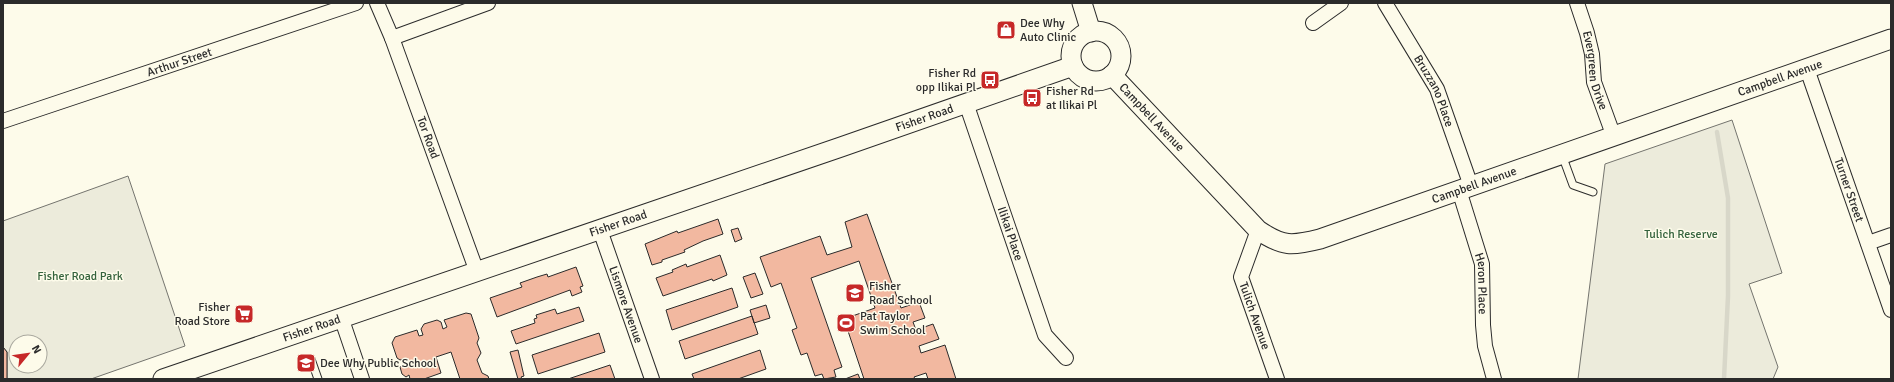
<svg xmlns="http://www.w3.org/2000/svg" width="1894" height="382" viewBox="0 0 1894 382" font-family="Signika,sans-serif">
<rect width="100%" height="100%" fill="#fdfbea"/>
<path fill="#ecebdb" stroke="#74746e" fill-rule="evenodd" d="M1732,120L1782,273L1749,284L1778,367L1773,379H1578L1605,164Z
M128,176L185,346L91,379H7V352L3,347V221ZM16,342H40V366H16Z"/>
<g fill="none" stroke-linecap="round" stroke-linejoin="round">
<path stroke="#d8d7c9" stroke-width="4.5" d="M1717,132L1728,198V296L1724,379"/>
</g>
<path fill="#f2b8a0" stroke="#2b2b2b" d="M867,214L901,308L919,302L925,318L913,322L916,330L933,324L939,339L919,346L921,353L945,345L956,379H928L926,373L914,377L915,379H864L844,319L875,308L859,261L811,278L842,367L834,370L836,377L824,379L822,374L815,376L807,353L801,355L792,330L797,328L781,283L771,287L760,257L820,236L827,255L852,247L845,222Z
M718,219L723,234L703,241L684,250L685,252L662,260V262L652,265L645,244L677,231L678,233Z
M738,228L742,239L735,242L731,230Z
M720,255L727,275L713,281L712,279L663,296L656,278L673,272L672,270L686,264L687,267Z
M576,267L583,286L580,287L582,292L572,296L570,290L497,317L490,298L522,287L520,283L537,277L547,274L548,277Z
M755,273L763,294L751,298L743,277Z
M732,288L738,307L672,330L666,310Z
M766,305L770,318L754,323L750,310Z
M579,307L584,321L516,344L511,331L535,323L534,319L537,318L536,315L555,309L557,314Z
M466,313L471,314L479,338L477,343L481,353L477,360L482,373L488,376L489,379H460L451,352L436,357L441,373L424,379H410L409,375L406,377L402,374L400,367L404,363L403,359L400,360L397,358L392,343L395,337L417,330L419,336L423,335L421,329L424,324L437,320L441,322L443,329L447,327L444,320Z
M752,316L758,334L685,359L679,341Z
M599,333L605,352L538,374L532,355Z
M3,347L7,352V379H3Z
M518,350L524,376L521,377L522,379H518L510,352Z
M760,350L766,369L738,379H694L692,374Z
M610,365L615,379H568Z
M858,374L860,379H845Z"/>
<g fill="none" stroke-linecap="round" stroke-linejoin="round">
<defs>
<path id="service" d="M1562,155L1573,185L1593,192
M311,359L318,379"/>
<g id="minor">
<path id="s1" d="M377,3L392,38L477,272"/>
<path id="s2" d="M1385,3L1437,89L1471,186"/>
<path id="s3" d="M1577,3L1587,33L1592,54L1594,82L1614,137"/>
<path d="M1313,23L1341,3"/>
<path d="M392,38L488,3"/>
<path id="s4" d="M1807,69L1891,310"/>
<path id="s5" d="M966,103L1045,335L1066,358"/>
<path id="s6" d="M3,121L356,3"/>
<path id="s7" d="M1459,190L1482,264L1483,325L1485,346L1494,379"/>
<path id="s8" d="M600,230L652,379"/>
<path id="s9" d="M1258,230L1241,277L1277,379"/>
<path d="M1868,243L1891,235"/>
<path d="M341,317L362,379"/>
</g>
<g id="secondary">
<path d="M1082,3L1091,32"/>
<circle cx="1096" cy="56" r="25"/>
<path id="s10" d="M1112,75L1258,230C1283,247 1292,246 1320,239L1891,39"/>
<path id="s11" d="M163,379L841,147L1073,66"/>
</g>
</defs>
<use href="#service" stroke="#2b2b2b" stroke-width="9"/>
<use href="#minor" stroke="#2b2b2b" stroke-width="16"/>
<use href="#secondary" stroke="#2b2b2b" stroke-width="21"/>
<use href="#service" stroke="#fdfbea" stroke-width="7"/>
<use href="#minor" stroke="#fdfbea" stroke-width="14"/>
<use href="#secondary" stroke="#fdfbea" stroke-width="19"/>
</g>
<defs>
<symbol id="shop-square" viewBox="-11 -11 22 22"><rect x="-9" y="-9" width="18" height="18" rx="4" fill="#c62828" stroke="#fdfbea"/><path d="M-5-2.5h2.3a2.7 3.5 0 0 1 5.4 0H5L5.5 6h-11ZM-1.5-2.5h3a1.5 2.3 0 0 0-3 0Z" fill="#fff"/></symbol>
<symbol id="bus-square" viewBox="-11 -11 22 22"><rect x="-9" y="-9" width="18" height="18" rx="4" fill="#c62828" stroke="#fdfbea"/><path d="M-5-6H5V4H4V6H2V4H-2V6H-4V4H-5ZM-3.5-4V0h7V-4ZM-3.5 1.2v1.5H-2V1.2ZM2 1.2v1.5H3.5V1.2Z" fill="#fff"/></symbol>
<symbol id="school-square" viewBox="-11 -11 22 22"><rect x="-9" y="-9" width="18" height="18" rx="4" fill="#c62828" stroke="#fdfbea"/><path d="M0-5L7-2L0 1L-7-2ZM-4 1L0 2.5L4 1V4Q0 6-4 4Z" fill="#fff"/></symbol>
<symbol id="supermarket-square" viewBox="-11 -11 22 22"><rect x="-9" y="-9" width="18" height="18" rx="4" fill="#c62828" stroke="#fdfbea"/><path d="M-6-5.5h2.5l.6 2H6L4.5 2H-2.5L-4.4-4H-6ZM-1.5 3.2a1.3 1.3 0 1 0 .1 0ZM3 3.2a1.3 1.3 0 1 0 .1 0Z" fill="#fff"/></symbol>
<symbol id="stadium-square" viewBox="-11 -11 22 22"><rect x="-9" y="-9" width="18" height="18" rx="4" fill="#c62828" stroke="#fdfbea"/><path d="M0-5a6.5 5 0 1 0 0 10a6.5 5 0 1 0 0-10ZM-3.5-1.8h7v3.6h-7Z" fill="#fff"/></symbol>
</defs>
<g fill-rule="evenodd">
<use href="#shop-square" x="995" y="19" width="22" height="22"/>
<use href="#bus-square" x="979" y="69" width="22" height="22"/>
<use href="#bus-square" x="1021" y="87" width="22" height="22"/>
<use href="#school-square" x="844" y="282" width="22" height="22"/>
<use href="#supermarket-square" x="233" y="303" width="22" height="22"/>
<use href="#stadium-square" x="835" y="312" width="22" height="22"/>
<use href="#school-square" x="295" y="352" width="22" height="22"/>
</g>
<g text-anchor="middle" stroke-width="3" stroke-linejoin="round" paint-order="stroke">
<g font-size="12" fill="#2b2b2b" stroke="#fdfbea" text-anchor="start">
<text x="1020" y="27">Dee Why<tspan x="1020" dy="14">Auto Clinic</tspan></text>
<text x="976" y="77" text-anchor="end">Fisher Rd<tspan x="976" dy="14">opp Ilikai Pl</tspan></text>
<text x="1046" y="95">Fisher Rd<tspan x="1046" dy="14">at Ilikai Pl</tspan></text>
<text x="869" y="290">Fisher<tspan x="869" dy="14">Road School</tspan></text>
<text x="230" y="311" text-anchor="end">Fisher<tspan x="230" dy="14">Road Store</tspan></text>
<text x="860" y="320">Pat Taylor<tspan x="860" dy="14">Swim School</tspan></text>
<text x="320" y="367">Dee Why Public School</text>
</g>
<g font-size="12" fill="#2b2b2b" stroke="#fdfbea">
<text dy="4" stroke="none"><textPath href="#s6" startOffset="186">Arthur Street</textPath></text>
<text dy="4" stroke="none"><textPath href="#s3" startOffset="70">Evergreen Drive</textPath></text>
<text dy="4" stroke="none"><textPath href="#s10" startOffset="766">Campbell Avenue</textPath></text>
<text dy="4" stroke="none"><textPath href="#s2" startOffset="101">Bruzzano Place</textPath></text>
<text dy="4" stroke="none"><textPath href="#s11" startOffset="805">Fisher Road</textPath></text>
<text dy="4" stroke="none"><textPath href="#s10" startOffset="58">Campbell Avenue</textPath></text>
<text dy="4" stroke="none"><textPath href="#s1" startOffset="144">Tor Road</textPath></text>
<text dy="4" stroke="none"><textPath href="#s10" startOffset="442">Campbell Avenue</textPath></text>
<text dy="4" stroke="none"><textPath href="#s4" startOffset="128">Turner Street</textPath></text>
<text dy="4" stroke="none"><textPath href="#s11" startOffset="481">Fisher Road</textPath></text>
<text dy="4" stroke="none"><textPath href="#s5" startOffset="138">Ilikai Place</textPath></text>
<text dy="4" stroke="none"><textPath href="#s7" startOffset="97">Heron Place</textPath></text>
<text dy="4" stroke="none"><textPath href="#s8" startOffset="79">Lismore Avenue</textPath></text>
<text dy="4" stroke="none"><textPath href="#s9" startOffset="91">Tulich Avenue</textPath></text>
<text dy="4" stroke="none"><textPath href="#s11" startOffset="157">Fisher Road</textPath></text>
</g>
<g font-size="12" fill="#34623c" stroke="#fdfbea">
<text x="1681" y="238">Tulich Reserve</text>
<text x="80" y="280">Fisher Road Park</text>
</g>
</g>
<rect width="1894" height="382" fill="none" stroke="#2b2b2b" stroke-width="8"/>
<g transform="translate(28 354) rotate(61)"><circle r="19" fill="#fdfbea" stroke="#a9a89e"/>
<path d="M0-3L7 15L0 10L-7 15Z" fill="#c62828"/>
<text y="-6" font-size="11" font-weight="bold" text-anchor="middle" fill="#2b2b2b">N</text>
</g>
</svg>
